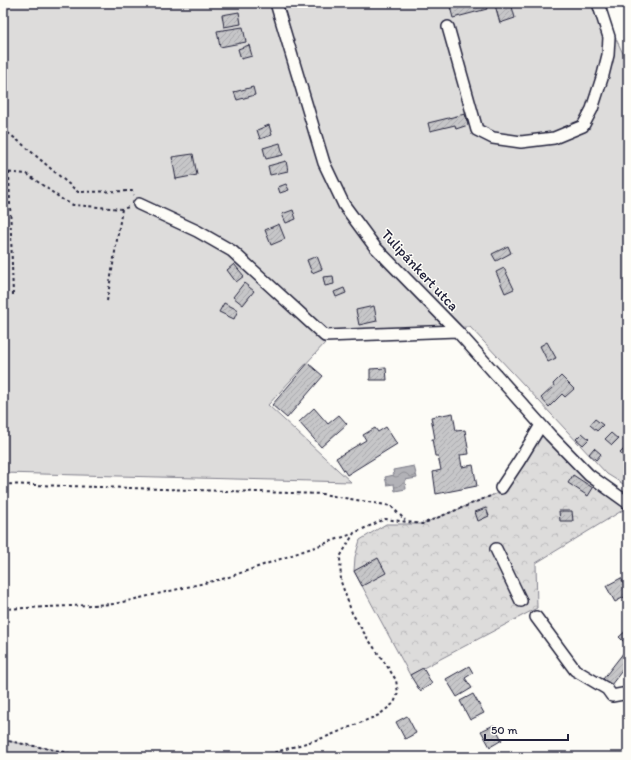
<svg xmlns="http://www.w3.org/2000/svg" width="631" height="760" viewBox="0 0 631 760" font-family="Itim,sans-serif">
<defs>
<pattern id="forest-crowns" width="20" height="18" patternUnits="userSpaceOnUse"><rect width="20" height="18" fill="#dddcdb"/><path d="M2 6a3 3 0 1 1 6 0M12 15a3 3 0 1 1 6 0" fill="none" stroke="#bdbcbd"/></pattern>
<pattern id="water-waves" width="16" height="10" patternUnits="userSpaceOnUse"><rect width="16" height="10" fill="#b2b2b7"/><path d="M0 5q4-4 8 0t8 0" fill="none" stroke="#909096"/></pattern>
<pattern id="building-hatch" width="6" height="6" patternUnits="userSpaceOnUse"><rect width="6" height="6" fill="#c6c6c8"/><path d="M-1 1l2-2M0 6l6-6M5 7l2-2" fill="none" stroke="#aaaaad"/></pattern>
</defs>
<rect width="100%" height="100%" fill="#fdfcf7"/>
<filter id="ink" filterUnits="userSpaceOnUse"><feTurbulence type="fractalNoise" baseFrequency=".025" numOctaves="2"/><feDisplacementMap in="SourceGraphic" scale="8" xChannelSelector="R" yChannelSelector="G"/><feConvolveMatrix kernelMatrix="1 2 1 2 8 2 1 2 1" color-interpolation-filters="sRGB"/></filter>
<g filter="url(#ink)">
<path fill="url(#forest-crowns)" stroke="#807f8b" d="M541,425L628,507L536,563L537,608L410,675L354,571L355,557L360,540L386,524H422L498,493Z"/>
<path fill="#dddcdb" stroke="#807f8b" d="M3,3H599L628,64V487L607,474L470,327L337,330L268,405L351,482L3,473Z
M3,740L65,752L81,757H3Z"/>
<path fill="url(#water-waves)" stroke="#787885" d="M414,466L417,478L405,480L406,489L395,491L394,484L387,485L385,477L394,475L393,470Z"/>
<path fill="url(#building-hatch)" stroke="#22223b" d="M449,3H485L487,9L453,18Z
M502,3H511L515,18L500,23L495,5Z
M239,12L241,24L224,27L222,15Z
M243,27L246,42L220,47L217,31Z
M249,45L252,56L241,59L238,49Z
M253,87L255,95L237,100L234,92Z
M465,114L468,125L456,129L455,125L430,131L428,123Z
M269,125L272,135L260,139L257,130Z
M280,143L283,155L266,159L263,148Z
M193,154L197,175L176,179L172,157Z
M286,161L288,171L270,175L268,166Z
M286,184L289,190L280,193L278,187Z
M293,210L296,219L286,223L282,214Z
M279,224L285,239L271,245L265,230Z
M508,246L511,253L496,261L492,254Z
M317,256L322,269L312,273L307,260Z
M234,264L244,276L236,282L227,270Z
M504,268L514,289L505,293L496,272Z
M333,276L334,284L325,286L323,277Z
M244,283L254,291L243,305L233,297Z
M344,288L346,293L336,297L334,292Z
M224,303L238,310L234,319L219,312Z
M374,306L377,321L359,325L356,310Z
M547,342L556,358L548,362L540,346Z
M308,363L323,376L287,418L272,405Z
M386,368L387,380H370V369Z
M561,376L574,389L565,397L562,394L549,407L541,398L554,386L553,384Z
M314,408L328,424L339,415L347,424L321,447L299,422Z
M453,413L456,431L465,430L469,454L460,455L462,467L473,465L477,486L436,494L433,472L441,470L438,456H435L432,439H435L431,417Z
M595,419L603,425L597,431L590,425Z
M386,427L397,444L347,475L336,458L366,440L363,435L375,428L378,432Z
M582,433L589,439L583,445L576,439Z
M611,433L618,439L612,445L605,439Z
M626,447L628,449V462L620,453Z
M594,448L601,454L596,460L589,454Z
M573,475L593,488L588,496L568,483Z
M486,508L489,516L478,521L475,512Z
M559,511H572L573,521H560Z
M378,558L386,573L362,586L354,571Z
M621,578L628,592V595L615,602L606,586Z
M628,629V644L627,645L619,637Z
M624,652L628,655V663L611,685L603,679Z
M469,666L473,673L465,678L472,688L457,697L446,679Z
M423,668L432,684L420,691L410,675Z
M473,694L484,713L470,720L460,701Z
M407,716L416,733L405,739L396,722Z
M494,725L502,740L490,747L481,731Z"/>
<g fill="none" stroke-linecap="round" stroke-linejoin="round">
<defs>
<path id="minor" d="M276,3L324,163L344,205L375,247L457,331L550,435L589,475L628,503
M448,27L477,130L493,138L521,142L554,138L583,126L592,109L603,75L608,55L609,37L598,3
M139,204L197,231L232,251L325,336L457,331
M501,488L519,461L541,425
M496,549L521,601
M536,617L575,670L607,689L612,696L628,693"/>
</defs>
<use href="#minor" stroke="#22223b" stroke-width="14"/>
<path stroke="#22223b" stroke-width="2" stroke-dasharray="3 3" stroke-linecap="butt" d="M3,129L21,143L78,192L132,191L134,195
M3,172L27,174L63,200L73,205L122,209L129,207
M9,172L13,295
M107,301L122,209
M3,484L322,494L391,506L405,520
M3,609L114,604L226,578L352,534
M3,740L65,752L81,757
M257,757L266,755L326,737L379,715L394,703L398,693L396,680L387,666L366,636L352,613L341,582L340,557L354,533L385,519L422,524L493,495"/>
<use href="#minor" stroke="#fdfcf7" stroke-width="11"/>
</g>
</g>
<g text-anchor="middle" stroke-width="3" stroke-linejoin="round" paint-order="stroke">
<g font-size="15" fill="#22223b" stroke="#fdfcf7">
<text transform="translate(420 270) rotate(47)" y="5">Tulipánkert utca</text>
</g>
</g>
<rect width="631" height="760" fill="none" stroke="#fdfcf7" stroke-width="16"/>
<rect x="8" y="8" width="615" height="744" fill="none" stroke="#22223b" stroke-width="1.5" filter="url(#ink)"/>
<path d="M485 734v6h83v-6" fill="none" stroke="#22223b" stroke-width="2"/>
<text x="491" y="734" font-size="12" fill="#22223b" stroke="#fdfcf7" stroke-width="3" paint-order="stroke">50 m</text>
</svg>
